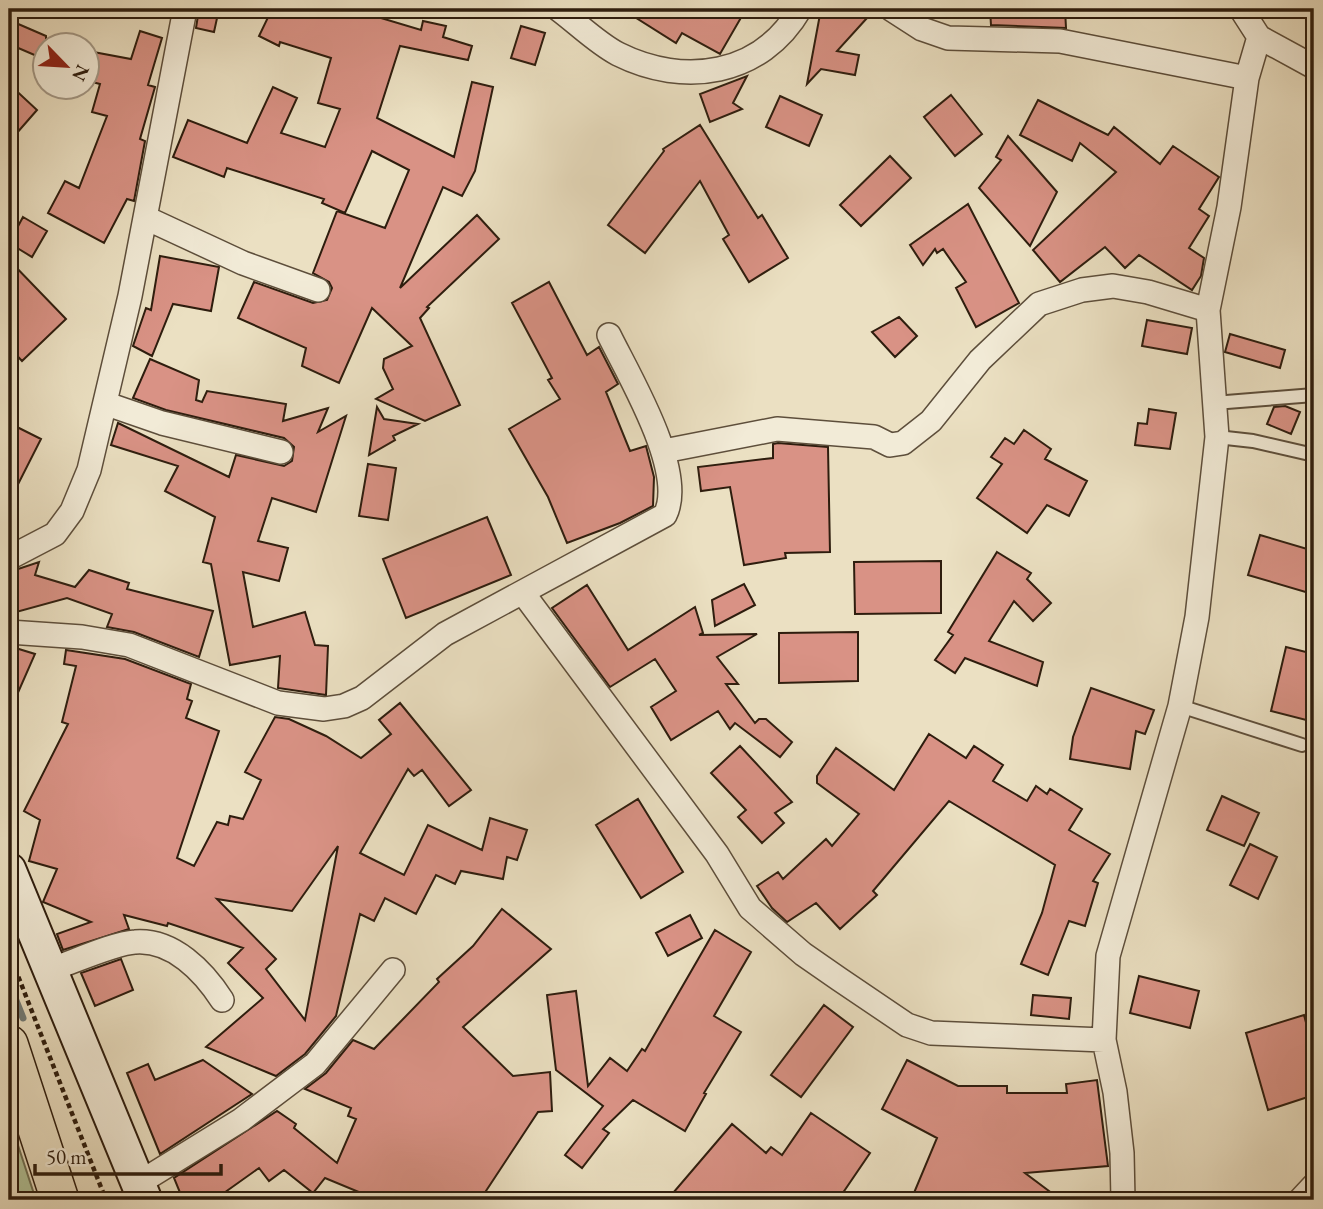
<svg xmlns="http://www.w3.org/2000/svg" width="1323" height="1209" viewBox="0 0 1323 1209" font-family="'EB Garamond',serif">
<rect width="100%" height="100%" fill="#ebe0c2"/>
<filter id="stains"><feTurbulence type="fractalNoise" baseFrequency=".00286" numOctaves="4"/><feColorMatrix values="0 0 0 0 .2 0 0 0 0 .09 0 0 0 0 .02 0 0 0 .5 -.17"/></filter>
<radialGradient id="worn" r=".72"><stop offset=".6" stop-color="#630" stop-opacity="0"/><stop offset="1" stop-color="#630" stop-opacity=".3"/></radialGradient>
<path fill="#b2c398" stroke="#707053" stroke-width="2" d="M9,1118L36,1200H9Z"/>
<g fill="none" stroke-linecap="round" stroke-linejoin="round">
<path stroke="#717b78" stroke-width="7" d="M9,983L23,1018"/>
</g>
<path fill="#d99285" stroke="#2e1d0e" stroke-width="2" fill-rule="evenodd" d="M199,9H219L214,32L196,28Z
M272,9H351L421,30L423,21L446,26L443,37L472,46L468,60L400,46L377,118L454,157L472,82L493,87L475,171L462,196L443,187L400,288L477,215L499,239L427,307L429,308L420,318L460,405L425,421L376,399L393,389L383,368L384,359L412,346L372,308L339,383L302,366L306,348L238,318L254,282L313,303L327,300L332,288L329,282L313,273L337,211L385,228L409,170L372,151L345,213L322,203L324,199L227,168L224,177L173,157L188,120L247,143L273,87L297,98L281,133L325,147L340,109L318,103L331,58L280,42L279,46L259,36Z
M622,9H746L720,54L682,33L676,43Z
M821,9H856L867,18L837,51L859,55L855,75L821,69L807,84Z
M990,9H1065L1066,28L991,25Z
M9,20L46,36V60L9,44Z
M521,26L545,33L535,65L511,58Z
M140,31L162,38L148,85L155,87L140,139L145,141L134,201L127,199L104,243L48,213L65,181L79,188L107,116L92,112L100,84L88,81V51L131,59Z
M747,76L733,103L742,109L710,122L700,94Z
M9,84L37,110L9,142Z
M951,95L982,134L955,156L924,117Z
M780,96L822,115L809,146L766,127Z
M1038,100L1108,135L1114,127L1160,164L1173,146L1219,177L1199,209L1209,216L1189,248L1204,258L1201,276L1192,290L1139,255L1125,268L1105,247L1060,282L1033,250L1116,172L1080,143L1072,161L1020,135Z
M700,125L758,218L762,215L788,258L749,282L723,239L729,235L700,181L645,253L608,225L664,151L663,149Z
M1008,136L1057,192L1030,246L979,188L1001,160L996,157Z
M890,156L911,178L861,226L840,205Z
M968,204L1019,303L976,327L956,288L966,282L943,249L937,253L935,249L923,265L910,245Z
M23,217L47,231L32,257L9,243Z
M160,256L219,267L211,311L173,304L152,356L133,346L146,308L151,310Z
M9,260L66,319L22,361L9,347Z
M549,282L587,355L599,347L618,384L606,392L630,451L646,446L654,477L653,506L620,523L567,543L548,497L509,429L560,399L548,380L552,378L512,303Z
M899,317L917,336L895,357L872,332Z
M1147,320L1192,328L1187,354L1142,346Z
M1230,334L1285,350L1280,368L1225,352Z
M150,359L199,380L196,400L202,402L207,391L286,404L283,421L328,408L318,432L346,416L316,512L272,498L258,541L288,548L279,581L243,572L253,627L305,612L315,645L328,646L326,695L278,688L280,656L230,665L211,564L203,562L215,517L165,491L178,466L111,445L118,423L229,477L236,455L284,466L292,461L294,447L284,438L166,410L133,398Z
M1285,406L1300,412L1291,434L1267,424L1274,407Z
M377,407L384,419L418,424L393,436L395,440L369,455Z
M1149,409L1176,413L1170,449L1135,445L1138,423L1147,424Z
M9,423L41,439L9,502Z
M1024,430L1051,449L1045,459L1087,481L1069,516L1047,505L1027,533L977,498L1002,464L991,457L1005,438L1014,444Z
M778,443L828,447L830,552L785,553L786,558L744,565L730,487L701,491L698,467L773,458V444Z
M368,464L396,468L388,520L359,516Z
M487,517L511,575L406,618L383,559Z
M1260,535L1314,551V576L1309,593L1248,575Z
M997,552L1031,573L1027,579L1051,603L1033,621L1014,601L989,641L1043,662L1037,686L965,658L955,673L935,660L953,635L948,632Z
M941,561V613L855,614L854,562Z
M39,562L35,575L75,587L89,570L129,583L127,589L213,611L199,657L134,632L107,627L112,614L67,598L9,614V572Z
M744,584L755,605L715,626L712,600Z
M587,585L628,650L695,607L703,633L699,635L757,634L717,657L738,684H726L755,723L759,719H766L792,742L780,757L735,723L730,729L718,711L671,740L651,707L676,691L655,659L610,687L552,608Z
M858,632V681L779,683V633Z
M9,646L35,654L9,713Z
M1286,647L1314,654V722L1271,711Z
M66,650L125,659L191,684L187,699L192,701L186,718L219,731L177,858L194,866L217,822L228,825L230,816L243,819L261,780L245,772L275,717L289,719L326,736L361,758L391,734L379,720L400,703L471,790L449,806L422,770L414,776L408,769L360,853L404,875L428,825L482,850L490,818L527,830L517,860L507,857L503,879L461,871L455,884L436,875L416,914L385,898L374,921L360,914L336,1016L305,1054L276,1076L206,1047L263,998L228,963L243,948L168,923L167,926L124,915L129,929L63,950L57,934L91,922L43,902L57,869L29,861L40,820L24,811L68,724L62,722L76,666L64,664ZM338,846L332,878L305,1020L266,969L276,959L217,899L292,911Z
M1091,688L1154,710L1145,734L1136,731L1130,769L1070,759L1073,737Z
M929,734L966,758L974,746L1003,765L993,781L1027,801L1036,786L1047,794L1050,789L1082,809L1069,830L1110,854L1093,881L1098,883L1085,926L1069,921L1048,975L1021,964L1042,913L1055,865L949,801L873,891L877,895L840,929L816,903L787,922L772,908L757,886L778,872L783,879L826,839L832,846L859,814L817,783V776L836,748L894,790Z
M740,746L792,802L775,813L784,823L762,843L738,817L746,810L711,773Z
M1222,796L1259,813L1244,846L1207,830Z
M638,799L683,872L641,898L596,825Z
M1250,844L1277,857L1258,899L1230,885Z
M502,909L551,949L463,1027L513,1076L550,1072L552,1111L538,1112L480,1200H378L325,1178L313,1193L284,1170L269,1181L259,1168L214,1200H183L174,1178L277,1111L296,1124L294,1128L337,1163L356,1119L348,1116L351,1108L305,1089L326,1073L353,1040L374,1049L439,982L437,979L473,946Z
M690,915L702,938L668,956L656,933Z
M715,930L751,952L714,1016L741,1032L704,1093L706,1094L685,1131L633,1100L603,1129L609,1133L582,1168L565,1155L603,1106L556,1070L547,995L576,991L588,1086L610,1058L627,1071L642,1049L645,1051Z
M121,959L133,990L95,1006L81,973Z
M1139,976L1199,991L1190,1028L1130,1013Z
M1033,995L1071,998L1069,1019L1031,1015Z
M824,1005L853,1027L801,1097L771,1075Z
M1304,1015L1314,1053V1095L1268,1110L1246,1033Z
M203,1060L252,1094L160,1154L127,1073L148,1064L155,1080Z
M907,1060L958,1086H1007V1093H1067L1066,1084L1097,1080L1108,1166L1025,1173L1061,1200H911L937,1138L882,1109Z
M811,1113L870,1153L838,1200H667L732,1124L766,1153L771,1147L782,1155Z"/>
<g fill="none" stroke-linecap="round" stroke-linejoin="round">
<defs>
<path id="lane" d="M1214,403L1314,395
M1217,437L1253,441L1314,455
M1180,706L1302,745"/>
<path id="street" d="M558,9C577,23 597,43 618,54C684,87 761,76 800,9
M891,9L922,29L948,38L1060,41L1247,78
M1241,9L1259,37L1314,67
M146,218L243,263L318,290
M107,404L162,423L281,452
M664,451L777,429L874,437L890,445L903,443L931,421L980,360L1039,304L1082,290L1113,286L1148,292L1208,310
M9,558L55,534L72,511L89,470L130,296L185,9
M523,593L717,854L750,908L803,954L839,979L907,1025L931,1033L1104,1040
M9,632L82,637L129,645L278,703L324,709L344,706L362,698L445,634L665,515C687,472 629,376 609,335
M52,969C73,962 115,943 135,942C173,939 204,972 222,1000
M139,1183L241,1120L315,1064L393,970
M1123,1200L1122,1153L1115,1092L1104,1040L1108,956L1180,706L1197,617L1217,437L1208,310L1229,207L1247,78L1259,37
M1300,1200L1314,1185"/>
<path id="secondary" d="M9,870L145,1200"/>
<path id="primary" d="M9,1044L60,1200"/>
</defs>
<use href="#lane" stroke="#5d4e3b" stroke-width="16"/>
<use href="#street" stroke="#5d4e3b" stroke-width="26"/>
<use href="#secondary" stroke="#2e1d0e" stroke-width="37"/>
<use href="#primary" stroke="#2e1d0e" stroke-width="40"/>
<path stroke="#2e1d0e" stroke-width="4.5" stroke-dasharray="5 3.5" stroke-linecap="butt" d="M9,953L106,1200"/>
<use href="#lane" stroke="#f2ebd7" stroke-width="12"/>
<use href="#street" stroke="#f2ebd7" stroke-width="23"/>
<use href="#secondary" stroke="#f2ebd7" stroke-width="33"/>
<use href="#primary" stroke="#ebe0c2" stroke-width="37"/>
</g>
<rect width="1323" height="1209" fill="none" stroke="#ebe0c2" stroke-width="35"/>
<rect x="10" y="10" width="1302" height="1188" fill="none" stroke="#2e1d0e" stroke-width="3.5"/>
<rect x="18" y="18" width="1288" height="1174" fill="none" stroke="#2e1d0e" stroke-width="2"/>
<g transform="translate(66 66) rotate(115)"><circle r="33" fill="#f2ebd7" stroke="#a49987" stroke-width="2"/>
<path d="M0-5L12 26L0 18L-12 26Z" fill="#8f2418"/>
<text y="-10" font-size="19" font-weight="bold" text-anchor="middle" fill="#2e1d0e">N</text>
</g>
<path d="M35 1164v10h186v-10" fill="none" stroke="#2e1d0e" stroke-width="3.5"/>
<text x="46" y="1164" font-size="21" fill="#2e1d0e" stroke="#f2ebd7" stroke-width="5" paint-order="stroke">50 m</text>
<rect width="100%" height="100%" filter="url(#stains)"/>
<rect width="100%" height="100%" fill="url(#worn)"/>
</svg>
